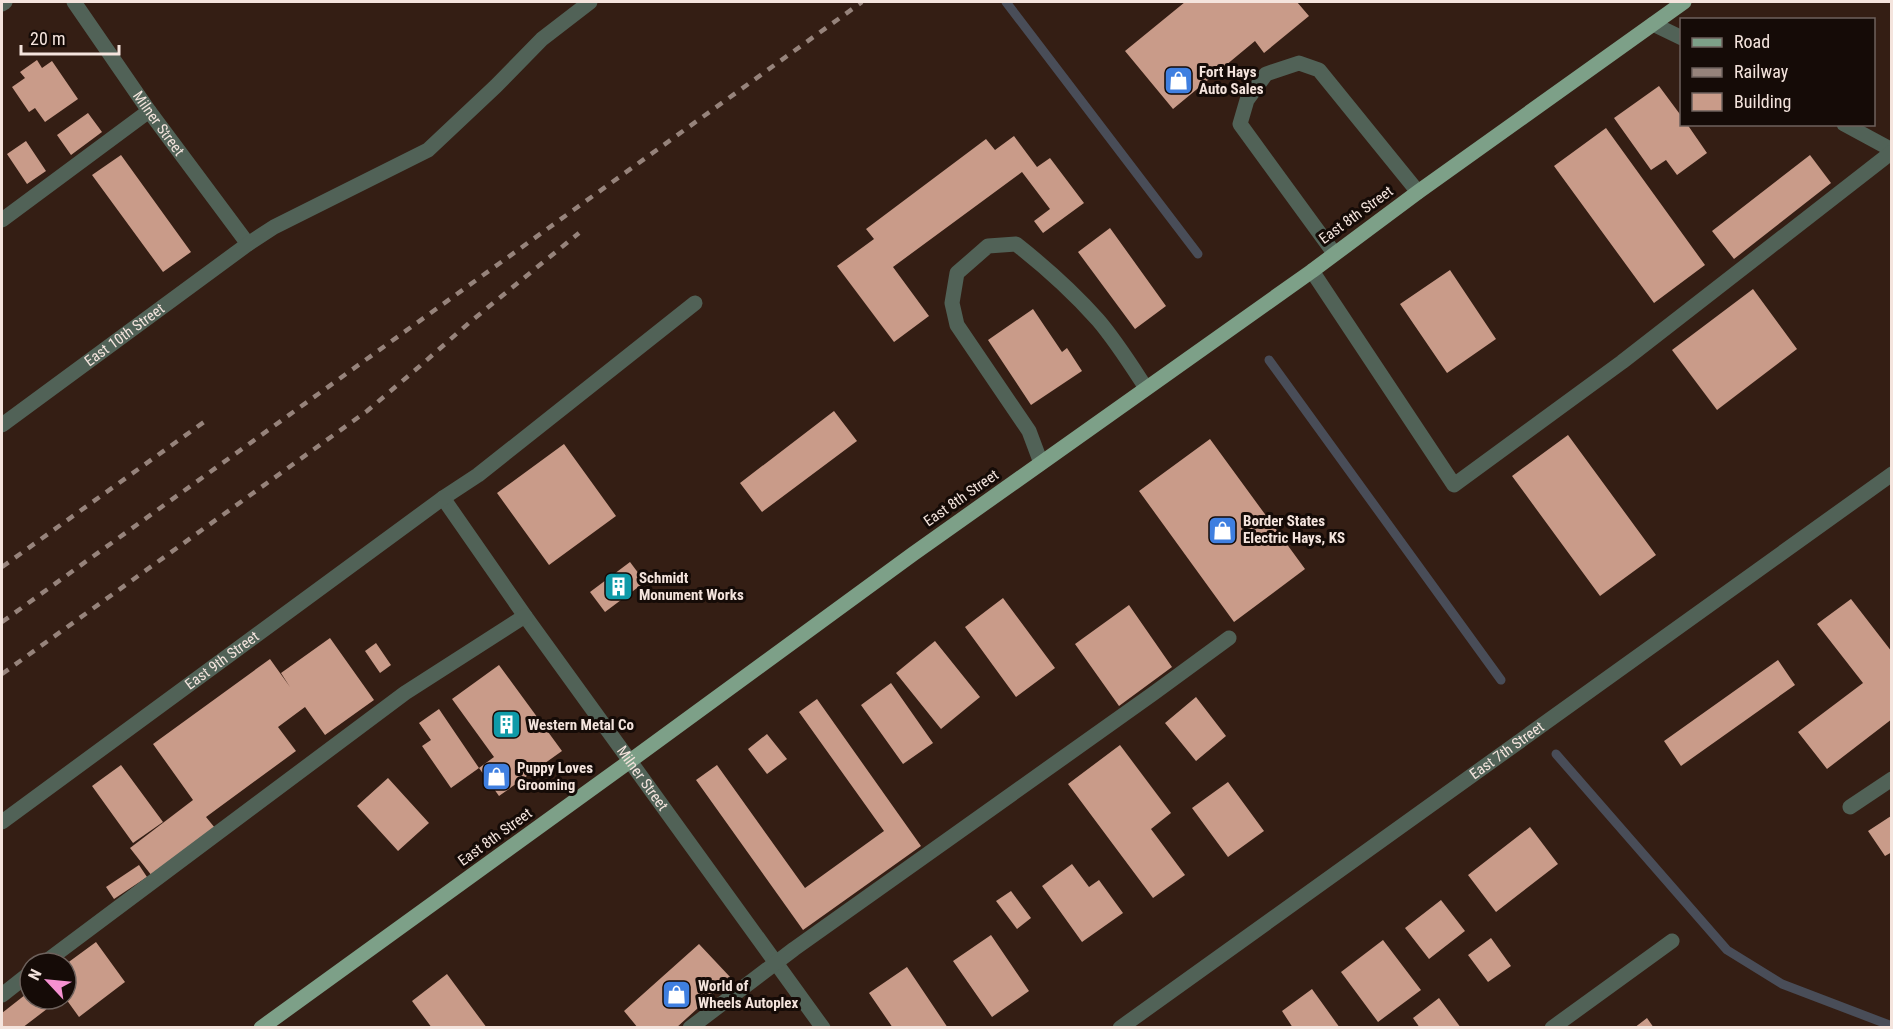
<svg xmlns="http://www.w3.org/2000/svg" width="1893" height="1029" viewBox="0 0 1893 1029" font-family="'Roboto Condensed',sans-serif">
<rect width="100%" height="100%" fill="#341e14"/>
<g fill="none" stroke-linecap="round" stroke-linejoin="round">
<path stroke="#494d58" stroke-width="9" d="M1006,2L1198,254
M1269,360L1501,680
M1556,754L1727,950L1782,984L1892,1026"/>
</g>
<path fill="#c99b89" d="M1185,2H1297L1309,16L1264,53L1255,41L1173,109L1125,51Z
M37,60L42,68L52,61L78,99L45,122L35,108L29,112L12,87L25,78L20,72Z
M1659,86L1682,117V124H1687L1707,153L1677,175L1666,160L1651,170L1614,118Z
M88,113L102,132L71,155L57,135Z
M1606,128L1705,265L1654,303L1554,166Z
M1014,136L1037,167L1050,158L1084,203L1043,233L1034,221L1050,209L1022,172L893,267L929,316L894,342L837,266L874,239L866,229L986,139L995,150Z
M26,141L46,171L27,184L7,154Z
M121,155L191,252L163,272L92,175Z
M1810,155L1831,183L1734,259L1712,231Z
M1110,228L1166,306L1135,329L1078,252Z
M1450,270L1496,339L1447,373L1400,304Z
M1753,289L1797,349L1717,410L1672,350Z
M1033,309L1062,352L1067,348L1082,371L1031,405L988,340Z
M834,411L857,441L762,512L740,483Z
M1568,435L1656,555L1600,596L1512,476Z
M1210,439L1305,569L1234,622L1139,491Z
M564,444L616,516L549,565L497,493Z
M630,562L645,582L605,612L590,592Z
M1003,598L1055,668L1016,697L965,627Z
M1851,599L1892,652V719L1827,769L1798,732L1863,683L1817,624Z
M1129,605L1172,667L1119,706L1075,644Z
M330,638L374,700L325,735L305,707L278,727L296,751L206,817L215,828L152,876L130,848L193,800L153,744L270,659L290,687L281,673Z
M935,641L980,697L941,729L896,673Z
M376,643L391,665L380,673L365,651Z
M1778,660L1795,685L1681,766L1664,741Z
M499,665L562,751L499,796L479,768L494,757L452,699Z
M891,683L933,743L903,764L861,705Z
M1196,697L1226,736L1196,761L1165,723Z
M817,699L921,846L803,930L696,780L717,765L805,888L884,831L799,712Z
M439,709L479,768L451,788L422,746L431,740L419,723Z
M767,734L787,759L767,774L748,749Z
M1120,745L1171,813L1151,829L1185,875L1153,898L1068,784Z
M121,765L163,822L133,843L92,786Z
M388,778L429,823L398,851L357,806Z
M1228,782L1264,831L1228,857L1192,808Z
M1891,816L1892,852L1885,856L1868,831Z
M1530,827L1558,864L1496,912L1468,875Z
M1072,864L1089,887L1099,880L1123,913L1082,942L1042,886Z
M139,865L147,877L114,899L106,887Z
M1011,891L1031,918L1017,929L996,901Z
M1441,900L1465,931L1429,959L1405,928Z
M991,935L1029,991L992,1017L953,961Z
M1491,938L1511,966L1488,982L1468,955Z
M1383,940L1421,990L1378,1022L1341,972Z
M96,942L125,982L79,1017L66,999V964Z
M699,944L731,978L676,1028H638L624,1011Z
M907,967L948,1028H893L869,993Z
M447,974L487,1028H432L412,1001Z
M1312,989L1340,1028H1293L1282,1011Z
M30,991V999H60L22,1028H2V1013Z
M1439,998L1461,1028H1420L1413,1018Z
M1647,1018L1654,1028H1634Z"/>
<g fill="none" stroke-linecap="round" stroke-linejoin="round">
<g stroke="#516257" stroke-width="15">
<path id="s1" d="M74,2L149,111L248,244"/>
<path d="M2,4L5,2"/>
<path d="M1653,24L1682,38"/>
<path d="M1844,124L1892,150"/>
<path d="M2,220L149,111"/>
<path d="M1334,253L1240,124L1247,100L1266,74L1299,63L1319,70L1418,192"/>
<path d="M1312,271L1454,485L1622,362L1892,152"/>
<path id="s2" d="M2,425L248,244L274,227L428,150L496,86L542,39L590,2"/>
<path d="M1041,463L1029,431L957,325L952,303L957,273L988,246L1016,244C1044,266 1074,293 1098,320C1116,341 1131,365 1146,388"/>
<path id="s3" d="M443,498L525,616L823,1028"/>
<path d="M1850,807L1892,779"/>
<path id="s4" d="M2,822L443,498L478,475L695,303"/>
<path d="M44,963L405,693L525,616"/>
<path d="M2,995L30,973"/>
<path d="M690,1028L794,949L1154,693L1229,638"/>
<path id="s5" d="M1120,1028L1892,474"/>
<path d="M1552,1028L1672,941"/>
</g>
<path stroke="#7da088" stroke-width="15" d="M261,1028L630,761L913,554L1312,271L1418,192L1684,2"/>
<path stroke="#96837b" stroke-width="4.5" stroke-dasharray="8 8" stroke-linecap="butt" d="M2,567L204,422
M2,622L862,2
M2,674L367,411L420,366L470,322L579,233"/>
</g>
<defs>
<symbol id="shop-square" viewBox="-11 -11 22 22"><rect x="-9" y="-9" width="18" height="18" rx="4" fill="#3f7fe0" stroke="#150b07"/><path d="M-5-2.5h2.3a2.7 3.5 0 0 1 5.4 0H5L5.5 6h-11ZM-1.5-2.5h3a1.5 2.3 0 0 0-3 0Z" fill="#fff"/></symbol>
<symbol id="building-square" viewBox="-11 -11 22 22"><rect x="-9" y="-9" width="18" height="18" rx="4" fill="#0f9aa8" stroke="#150b07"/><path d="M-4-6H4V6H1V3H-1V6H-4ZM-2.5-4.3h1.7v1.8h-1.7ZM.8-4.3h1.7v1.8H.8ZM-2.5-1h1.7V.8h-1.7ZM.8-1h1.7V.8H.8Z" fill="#fff"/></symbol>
</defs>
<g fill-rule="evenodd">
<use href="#shop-square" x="1162" y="64" width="33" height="33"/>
<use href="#shop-square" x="1206" y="514" width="33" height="33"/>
<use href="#building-square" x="602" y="570" width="33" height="33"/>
<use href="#building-square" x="490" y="708" width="33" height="33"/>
<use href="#shop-square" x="480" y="760" width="33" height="33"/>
<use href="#shop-square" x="660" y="978" width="33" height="33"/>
</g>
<g text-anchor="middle" stroke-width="6" stroke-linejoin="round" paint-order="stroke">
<g font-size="15" font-weight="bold" fill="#f4e4dd" stroke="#150b07" text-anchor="start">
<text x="1199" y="77">Fort Hays<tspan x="1199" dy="17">Auto Sales</tspan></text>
<text x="1243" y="526">Border States<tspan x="1243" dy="17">Electric Hays, KS</tspan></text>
<text x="639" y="583">Schmidt<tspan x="639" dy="17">Monument Works</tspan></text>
<text x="528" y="730">Western Metal Co</text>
<text x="517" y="773">Puppy Loves<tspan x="517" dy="17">Grooming</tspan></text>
<text x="698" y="991">World of<tspan x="698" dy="17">Wheels Autoplex</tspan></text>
</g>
<g font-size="15" fill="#f4e4dd" stroke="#150b07">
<text dy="5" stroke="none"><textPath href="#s1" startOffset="148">Milner Street</textPath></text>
<text transform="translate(1356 215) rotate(-36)" y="5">East 8th Street</text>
<text dy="5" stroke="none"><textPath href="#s2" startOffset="152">East 10th Street</textPath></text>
<text transform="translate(961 498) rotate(-35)" y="5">East 8th Street</text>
<text dy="5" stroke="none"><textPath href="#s4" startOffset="273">East 9th Street</textPath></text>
<text dy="5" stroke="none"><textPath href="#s5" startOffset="476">East 7th Street</textPath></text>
<text dy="5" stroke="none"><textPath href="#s3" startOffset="344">Milner Street</textPath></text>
<text transform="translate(495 837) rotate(-36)" y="5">East 8th Street</text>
</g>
</g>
<rect width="1893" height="1029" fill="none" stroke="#f4e4dd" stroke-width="6"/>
<rect x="1680" y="18" width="195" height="108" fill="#150b07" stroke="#6e625d" stroke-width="1.5"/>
<rect x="1692" y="38" width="30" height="9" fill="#7da088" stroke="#6e625d" stroke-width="1.5"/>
<text x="1734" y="48" font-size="18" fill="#f4e4dd">Road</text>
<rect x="1692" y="68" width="30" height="9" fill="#96837b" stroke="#6e625d" stroke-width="1.5"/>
<text x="1734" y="78" font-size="18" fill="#f4e4dd">Railway</text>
<rect x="1692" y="93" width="30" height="18" fill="#c99b89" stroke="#6e625d" stroke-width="1.5"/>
<text x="1734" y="108" font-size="18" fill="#f4e4dd">Building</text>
<g transform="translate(48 981) rotate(296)"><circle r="28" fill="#150b07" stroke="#6e625d" stroke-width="1.5"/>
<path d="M0-4.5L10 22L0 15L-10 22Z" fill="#f591d1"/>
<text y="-9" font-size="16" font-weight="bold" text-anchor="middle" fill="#f4e4dd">N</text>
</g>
<path d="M21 45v9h98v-9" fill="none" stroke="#f4e4dd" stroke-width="3"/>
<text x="30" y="45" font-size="18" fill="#f4e4dd" stroke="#150b07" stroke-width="4.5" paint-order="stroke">20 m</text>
</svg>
